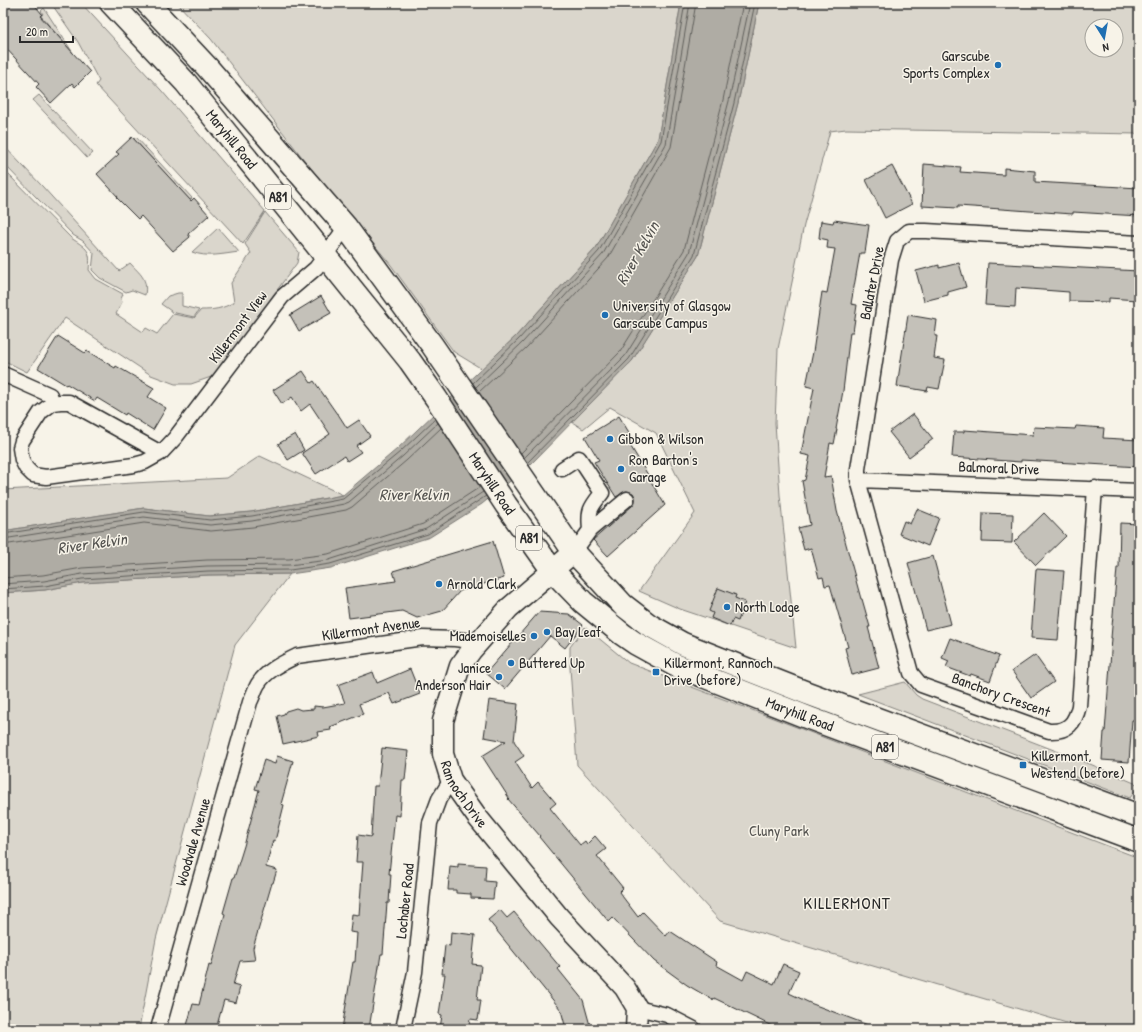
<svg xmlns="http://www.w3.org/2000/svg" width="1142" height="1032" viewBox="0 0 1142 1032" font-family="'Patrick Hand',sans-serif">
<rect width="100%" height="100%" fill="#f7f3e8"/>
<filter id="ink" filterUnits="userSpaceOnUse"><feTurbulence type="fractalNoise" baseFrequency=".025" numOctaves="2"/><feDisplacementMap in="SourceGraphic" scale="8" xChannelSelector="R" yChannelSelector="G"/><feConvolveMatrix kernelMatrix="1 2 1 2 8 2 1 2 1" color-interpolation-filters="sRGB"/></filter>
<g filter="url(#ink)">
<path fill="#dad6cc" stroke="#82807c" fill-rule="evenodd" d="M51,3H81L161,90L265,211L243,244L96,85L99,81L78,42Z
M177,3H681L658,139L596,248L516,336L482,369L454,352L391,265L305,161L211,39Z
M759,3H1139V134L846,129L830,131L804,225L778,349L775,423L780,495L796,648L680,609L639,591L695,513L656,433L610,407L583,429L572,422L632,361L698,256L738,103ZM1092,26H1116V50H1092Z
M44,8L73,53L41,16L43,14L41,11Z
M39,95L93,153L87,158L33,100Z
M136,137L192,198L190,200L134,139Z
M3,145L42,186L119,271L130,263C140,274 148,278 145,295L132,290L126,292L100,278L92,270L94,253L83,241L73,235L3,163Z
M3,169L71,238C88,249 91,250 89,270L96,279L123,294L121,299L122,302L116,314L143,332L146,328L157,334L173,314L194,318L201,310C213,310 223,309 234,302L231,283L251,253L245,244L265,212L299,252L297,263L280,286L217,375L191,384H175L151,375L65,318L27,372L3,360Z
M218,228L239,252C223,254 207,258 192,252Z
M178,293H182V306L199,310L194,317L171,312V311L161,304L168,296Z
M260,456L343,495L251,512L209,516L144,508L3,531V490L227,478Z
M290,574L235,645L156,939L139,1029H3V593L45,590L82,583L208,575Z
M585,627L629,663L1139,858V1029H1087L720,921L577,765L570,668V647Z
M905,682L916,695L922,699L1090,764L1139,785L1130,798L858,694Z"/>
<path fill="#afaca4" stroke="#7a7874" d="M681,3H759L738,103L698,256L632,361L530,465L482,504L430,537L331,568L290,574L208,575L83,583L45,590L3,593V531L144,508L209,516L251,512L343,495L397,449L516,336L596,248L658,139Z"/>
<g fill="none" stroke-linecap="round" stroke-linejoin="round">
<path stroke="#605f5b" stroke-width="1" d="M473,383L519,339L599,251L661,141L685,3
M476,387L523,342L603,254L666,144L690,3
M479,392L527,347L608,258L671,147L696,3
M521,453L620,352L684,250L723,100L743,3
M524,458L625,356L689,253L729,101L750,3
M527,463L629,359L694,255L734,103L755,3
M3,534L144,512L210,520L252,516L343,499L400,452L435,419
M3,539L144,517L210,525L252,521L344,504L349,502L403,456L438,423
M3,545L144,523L211,531L253,527L346,510L352,507L407,460L441,428
M3,578L43,575L82,568L207,560L289,559L328,554L423,524L480,487
M3,584L44,581L82,574L207,566L289,565L329,560L426,529L483,492
M3,589L45,586L82,579L208,571L290,570L330,564L428,534L486,496"/>
</g>
<path fill="#c4c1b9" stroke="#2b2b2b" d="M3,3H33L42,14L40,16L90,72L75,87L72,83L51,103L36,87L39,84L3,45Z
M132,137L191,201L194,198L209,215L188,234L190,237L173,251L141,216L138,219L117,198L118,197L97,174L119,154L116,152Z
M924,164L961,167L960,172L1004,175V168L1035,171V182L1139,188V216L1073,212V214L958,206V208L922,206Z
M892,166L912,204L885,218L866,180Z
M834,220L869,225L865,253H860L851,304L857,305L853,332H850L843,391L836,429H837L834,444L830,443L824,477L831,476L837,511L861,599H862L870,627H868L879,668L852,675L845,648L848,647L830,585L825,586L823,577L819,578L811,548L804,550L798,528L810,525L802,481L805,480L810,456L801,454L814,388L806,386L813,352L822,292L827,293L835,249L827,248L828,240L819,238L821,221L833,223Z
M959,263L966,287L948,292V295L924,301L916,271L939,265V268Z
M988,263L1139,271L1137,300L1109,298V302L1069,301V292L1016,288L1015,307L985,305Z
M321,296L331,313L299,331L290,315Z
M908,315L937,320L935,336H937L934,358L945,360L939,389L928,387L927,391L897,386Z
M58,336L85,353L87,351L115,368L116,366L154,388L148,397L166,408L153,430L126,413L125,415L97,398L95,401L67,384L66,385L38,368Z
M303,371L311,383L314,381L337,414H338L347,428L359,420L370,436L356,446L361,452L347,461L344,456L316,474L302,453L330,434L310,404L301,411L292,397L282,404L273,390Z
M913,414L933,439L909,457L889,432Z
M619,416L633,439L628,442L648,475H647L665,505L608,556L593,540L632,506L635,502V497L633,493L626,491L616,497L594,462L599,460L585,437Z
M1076,426L1104,428L1103,438L1139,440V467L1021,460V462L952,457L954,432H964V430L1033,435L1034,427L1075,429Z
M295,434L304,450L288,460L278,444Z
M917,509L939,518L928,546L899,534L904,521L910,524Z
M983,513L1013,514L1012,543L982,542Z
M1044,513L1066,536L1036,565L1014,542Z
M1120,523L1139,524V637L1138,652H1139V661L1135,720H1132L1129,762L1102,760L1104,732H1105L1112,638H1111L1117,568H1119Z
M493,541L504,578L460,591L442,611L417,618L402,611L349,618L345,588L396,581L393,571Z
M933,556L951,624L926,630L908,563Z
M1036,569L1064,571L1058,640L1031,638Z
M718,588L736,595L735,598L745,602L738,621L733,619L730,626L711,618L713,613L709,611Z
M539,612L569,614L583,625L565,648L550,636L505,689L486,673Z
M950,638L999,656L990,681L971,674L970,676L946,667L949,661L942,658Z
M1035,655L1054,682L1031,698L1012,671Z
M410,669L420,694L394,704L389,693L359,704L363,714L330,727L331,730L318,732L319,736L283,744L277,716L284,714L286,711L296,708L301,710L314,709V706L323,707L345,703L338,685L373,672L377,683Z
M489,700L518,704L514,741L524,756L515,762L532,788L538,782L556,803L550,808L580,845L585,841L587,844L595,836L606,849L597,856L623,888L619,892L638,917L643,912L666,936L670,931L717,962L716,965L743,980L747,971L774,984L783,964L799,971L789,993L810,1003L876,1028L875,1029H778L714,998L713,1000L687,985L654,961L613,918L609,922L539,837L540,836L508,799L509,798L482,756L506,741L484,737Z
M382,748L408,751L405,780H402L400,816L395,815L389,874H391L389,903H387L383,954H381L369,1029H342L353,962H355L357,933L350,932L352,914L359,915L363,862H356L358,835L371,837L374,786H378Z
M277,756L293,761L281,804L284,805L275,841L273,840L266,867L277,870L273,883H272L253,948L255,960L240,961L233,985L240,987L236,1003L224,1000L216,1029H186L193,1004L199,1005L209,965L211,966L225,914L223,913L233,878H234L244,846L259,790L255,789L264,760L275,764Z
M458,864L486,866L485,881L495,882L493,899L471,898V894L456,893V890H448L450,866L458,867Z
M500,910L507,918L514,912L560,967L558,969L583,1000L591,1029H566L561,1010L488,920Z
M451,932L475,935L472,964L481,965L477,1000H481L478,1020L470,1019L468,1029H440L442,1015L439,1014L445,974H442L445,945L450,946Z"/>
<g fill="none" stroke-linecap="round" stroke-linejoin="round">
<defs>
<path id="street" d="M3,374L50,395L53,403L60,402H69L161,453L175,438L282,297L316,268L346,227
M53,403L41,412L22,441L20,448L22,460L26,468L33,475L46,477L134,465L145,462L161,453
M562,469L579,458L602,493C590,508 588,510 590,530
M858,480L1139,491
M1095,488L1079,706C1075,723 1068,732 1049,731L921,685L911,673L858,480V469L891,260L897,241L909,231H926L1139,243
M574,552L590,530L627,499
M637,1008L667,1015L694,1029
M158,1029L250,702C253,696 255,689 258,684C267,670 283,663 297,656L423,638L455,639L479,642
M403,1029L415,972L430,823L439,799L451,780"/>
<g id="secondary">
<path id="s1" d="M574,552L509,608L471,651L460,666L443,721V754L451,780L478,818L559,917L625,988L637,1008L636,1029"/>
</g>
<g id="primary">
<path id="s2" d="M111,3L186,83L410,361L436,398L506,505L552,570L583,602L622,634L635,643L675,665L809,718L1139,841"/>
<path d="M147,3L207,67L346,227L432,345L574,552L623,605L649,625L683,644L807,693L1139,816"/>
</g>
</defs>
<use href="#street" stroke="#2b2b2b" stroke-width="17"/>
<use href="#secondary" stroke="#2b2b2b" stroke-width="23"/>
<use href="#primary" stroke="#2b2b2b" stroke-width="25"/>
<use href="#street" stroke="#f7f3e8" stroke-width="14"/>
<use href="#secondary" stroke="#f7f3e8" stroke-width="20"/>
<use href="#primary" stroke="#f7f3e8" stroke-width="22"/>
</g>
</g>
<g fill="#1f6fb2" stroke="#f7f3e8" stroke-width="1.5">
<circle cx="998" cy="65" r="4"/>
<circle cx="605" cy="315" r="4"/>
<circle cx="610" cy="439" r="4"/>
<circle cx="621" cy="469" r="4"/>
<circle cx="439" cy="584" r="4"/>
<circle cx="727" cy="607" r="4"/>
<circle cx="547" cy="632" r="4"/>
<circle cx="534" cy="636" r="4"/>
<circle cx="511" cy="663" r="4"/>
<rect x="652" y="668" width="8" height="8" rx="2"/>
<circle cx="499" cy="677" r="4"/>
<rect x="1019" y="761" width="8" height="8" rx="2"/>
</g>
<g text-anchor="middle" stroke-width="3" stroke-linejoin="round" paint-order="stroke">
<g fill="#f7f3e8" stroke="#686764" stroke-width="1">
<rect x="265" y="185" width="26" height="24" rx="3"/>
<rect x="516" y="526" width="26" height="24" rx="3"/>
<rect x="872" y="735" width="26" height="24" rx="3"/>
</g>
<g font-size="14" font-weight="bold" fill="#2b2b2b">
<text x="278" y="202">A81</text>
<text x="529" y="543">A81</text>
<text x="885" y="752">A81</text>
</g>
<g font-size="15" fill="#2b2b2b" stroke="#f7f3e8" text-anchor="start">
<text x="990" y="61" text-anchor="end">Garscube<tspan x="990" dy="17">Sports Complex</tspan></text>
<text x="613" y="311">University of Glasgow<tspan x="613" dy="17">Garscube Campus</tspan></text>
<text x="618" y="444">Gibbon &amp; Wilson</text>
<text x="629" y="465">Ron Barton's<tspan x="629" dy="17">Garage</tspan></text>
<text x="447" y="589">Arnold Clark</text>
<text x="735" y="612">North Lodge</text>
<text x="555" y="637">Bay Leaf</text>
<text x="526" y="641" text-anchor="end">Mademoiselles</text>
<text x="519" y="668">Buttered Up</text>
<text x="664" y="668">Killermont, Rannoch<tspan x="664" dy="17">Drive (before)</tspan></text>
<text x="491" y="673" text-anchor="end">Janice<tspan x="491" dy="17">Anderson Hair</tspan></text>
<text x="1031" y="761">Killermont,<tspan x="1031" dy="17">Westend (before)</tspan></text>
</g>
<g font-size="15" fill="#2b2b2b" stroke="#f7f3e8">
<text dy="5" stroke="none"><textPath href="#s2" startOffset="182">Maryhill Road</textPath></text>
<text transform="translate(872 283) rotate(-79)" y="5">Ballater Drive</text>
<text transform="translate(238 327) rotate(-53)" y="5">Killermont View</text>
<text transform="translate(999 468) rotate(2)" y="5">Balmoral Drive</text>
<text dy="5" stroke="none"><textPath href="#s2" startOffset="614">Maryhill Road</textPath></text>
<text transform="translate(371 629) rotate(-8)" y="5">Killermont Avenue</text>
<text transform="translate(1001 695) rotate(20)" y="5">Banchory Crescent</text>
<text dy="5" stroke="none"><textPath href="#s2" startOffset="1010">Maryhill Road</textPath></text>
<text dy="5" stroke="none"><textPath href="#s1" startOffset="298">Rannoch Drive</textPath></text>
<text transform="translate(193 842) rotate(-74)" y="5">Woodvale Avenue</text>
<text transform="translate(405 901) rotate(-84)" y="5">Lochaber Road</text>
</g>
<g font-size="15" fill="#575653" stroke="#f7f3e8">
<text x="779" y="836">Cluny Park</text>
</g>
<g font-size="16" font-style="italic" fill="#53524f" stroke="#f7f3e8">
<text transform="translate(637 253) rotate(-60)" y="6">River Kelvin</text>
<text x="414" y="500">River Kelvin</text>
<text transform="translate(92 543) rotate(-8)" y="6">River Kelvin</text>
</g>
<g font-size="17" letter-spacing="1" fill="#2b2b2b" stroke="#f7f3e8">
<text x="847" y="909">KILLERMONT</text>
</g>
</g>
<rect width="1142" height="1032" fill="none" stroke="#f7f3e8" stroke-width="16"/>
<rect x="8" y="8" width="1126" height="1016" fill="none" stroke="#2b2b2b" stroke-width="1.5" filter="url(#ink)"/>
<g transform="translate(1104 38) rotate(169)"><circle r="19" fill="#f7f3e8" stroke="#a5a39c"/>
<path d="M0-3L7 15L0 10L-7 15Z" fill="#1f6fb2"/>
<text y="-6" font-size="11" font-weight="bold" text-anchor="middle" fill="#2b2b2b">N</text>
</g>
<path d="M20 36v6h53v-6" fill="none" stroke="#2b2b2b" stroke-width="2"/>
<text x="26" y="36" font-size="12" fill="#2b2b2b" stroke="#f7f3e8" stroke-width="3" paint-order="stroke">20 m</text>
</svg>
